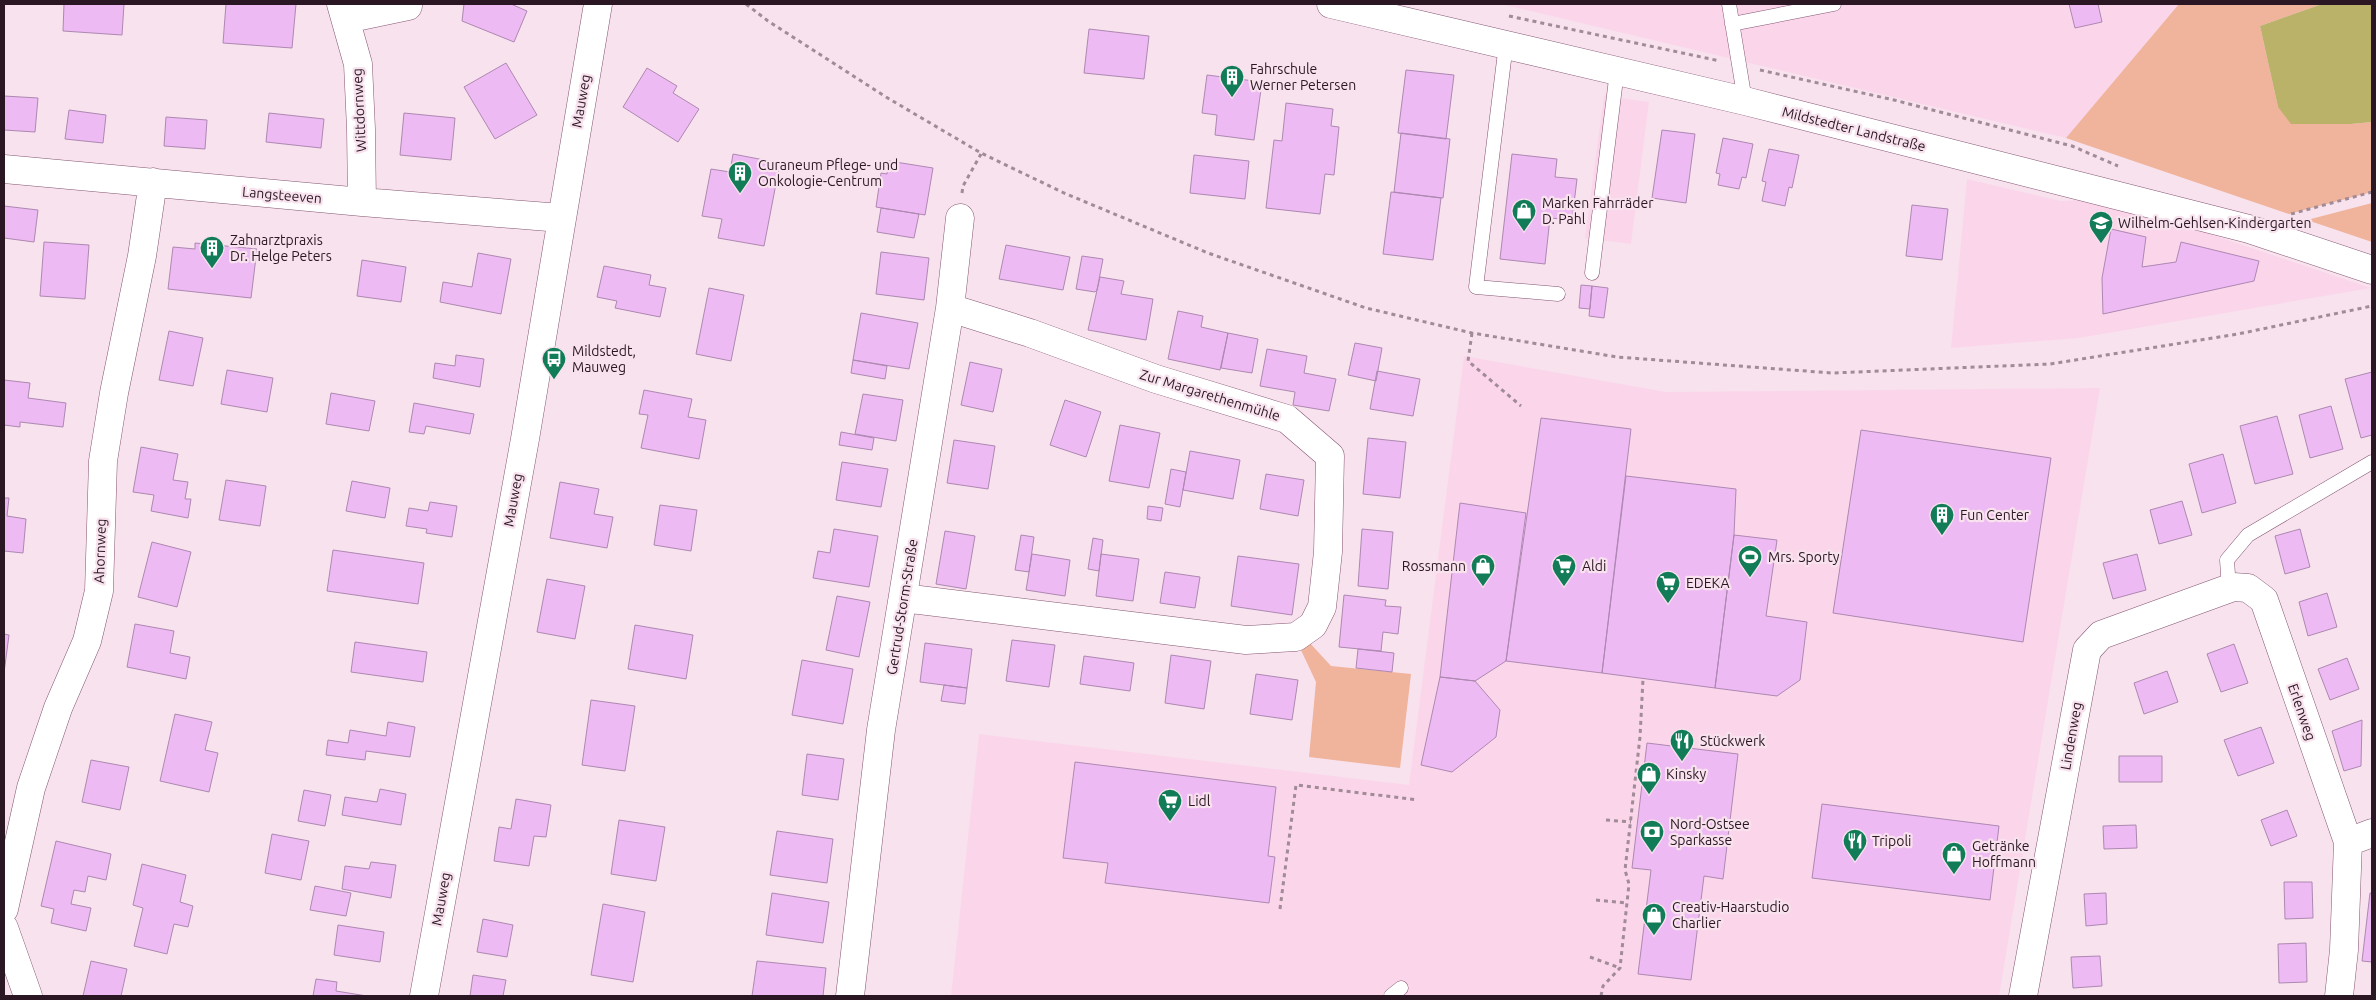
<svg xmlns="http://www.w3.org/2000/svg" width="2376" height="1000" viewBox="0 0 2376 1000" font-family="Ubuntu,sans-serif">
<rect width="100%" height="100%" fill="#f8e2ee"/>
<path fill="#fbd6eb" d="M1501,4H2179L2066,138Z
M1604,96L1649,102L1631,244L1585,238Z
M1967,179L2061,201L2105,199L2371,288L2079,338L1951,348Z
M1464,356L1666,392L2100,388L1999,996H951L979,734L1409,785Z"/>
<path fill="#f0b39b" d="M2179,4H2322L2260,26L2278,107L2351,124L2372,122V192L2289,214L2066,138Z
M2372,203V242L2307,220Z
M1308,641L1331,666L1411,674L1400,768L1309,757L1316,682L1300,648Z"/>
<path fill="#bab268" d="M2322,4H2372V122L2351,124H2291L2278,107L2260,26Z"/>
<path fill="#eebaf3" stroke="#ad88b1" d="M64,4H124L122,35L63,31Z
M226,4H296L292,48L223,43Z
M464,4H511L527,11L514,42L462,21Z
M2069,4H2098L2102,22L2075,28Z
M1089,29L1149,36L1144,79L1084,73Z
M506,63L537,115L495,139L464,87Z
M647,68L677,86L673,93L699,109L678,142L623,107Z
M1406,70L1454,75L1446,139L1398,133Z
M1207,75L1262,82L1254,140L1215,135L1217,115L1202,113Z
M4,96L38,98L35,132L4,130Z
M1286,103L1333,109L1331,126L1339,127L1334,175L1325,174L1320,214L1266,208L1274,140L1282,141Z
M69,110L106,115L103,143L65,139Z
M269,113L324,119L321,148L266,142Z
M404,113L455,118L451,160L400,155Z
M166,117L207,120L205,149L164,146Z
M1662,130L1695,134L1686,203L1652,198Z
M1401,133L1450,139L1443,198L1394,192Z
M1723,138L1753,144L1746,178L1742,177L1739,189L1718,185L1720,174L1716,173Z
M1769,149L1799,155L1792,188L1789,187L1785,206L1762,201L1766,182L1762,181Z
M733,154L780,163L764,246L718,238L722,219L702,216L711,169L730,172Z
M1512,154L1557,159L1555,177L1577,179L1572,220L1550,218L1545,264L1500,259Z
M1194,155L1249,161L1245,199L1190,193Z
M889,161L933,168L925,215L876,207L881,173L887,174Z
M1391,192L1441,198L1433,260L1383,254Z
M1912,205L1948,209L1942,260L1906,256Z
M4,206L38,210L34,242L4,238Z
M881,208L919,214L914,238L877,232Z
M2111,229L2146,237L2142,267L2176,262L2181,242L2259,261L2254,281L2103,314L2102,278Z
M44,242L89,245L85,299L40,296Z
M195,243L257,249L251,298L168,289L173,247L195,249Z
M1006,245L1070,257L1063,290L999,279Z
M881,252L929,258L924,300L876,294Z
M478,253L511,259L501,314L440,302L443,282L472,287Z
M1082,256L1103,259L1097,290L1095,292L1076,289Z
M362,260L406,267L401,302L357,296Z
M604,266L651,275L649,285L666,288L660,317L615,308L617,301L597,297Z
M1100,277L1124,281L1121,294L1153,299L1146,340L1088,330Z
M1581,285L1592,286L1590,309L1579,308Z
M1592,286L1608,288L1604,318L1589,316Z
M709,288L744,295L731,361L696,354Z
M1178,311L1203,316L1201,327L1228,333L1220,370L1168,359Z
M861,313L918,323L909,369L853,360Z
M169,331L203,338L193,386L159,380Z
M1228,333L1258,339L1252,373L1221,368Z
M1355,343L1382,348L1376,381L1348,375Z
M1267,349L1307,356L1304,373L1336,379L1329,411L1293,405L1295,392L1260,386Z
M456,355L484,359L480,387L433,378L435,363L455,366Z
M853,360L887,366L885,379L851,373Z
M970,362L1002,369L993,412L961,405Z
M227,370L273,378L267,412L221,404Z
M1377,371L1420,379L1413,416L1370,409Z
M2372,372V435L2361,438L2345,379Z
M4,380L30,383L28,398L66,403L63,427L20,422V427L4,425Z
M644,390L692,399L688,417L706,420L699,459L641,448L648,415L639,414Z
M331,393L375,401L369,431L326,424Z
M863,394L903,400L896,441L855,434Z
M1065,400L1101,412L1086,457L1050,445Z
M414,403L474,414L470,434L426,426L424,434L409,432Z
M2331,406L2343,449L2310,458L2299,415Z
M2277,416L2293,474L2255,484L2240,426Z
M1541,418L1631,429L1602,673L1506,661Z
M1120,425L1160,433L1149,488L1109,481Z
M1861,430L2051,458L2023,642L1833,613Z
M841,432L874,438L872,450L839,445Z
M1368,438L1406,442L1400,498L1363,494Z
M954,440L995,446L988,489L947,483Z
M141,447L178,454L173,480L188,482L185,499H191L188,518L151,511L154,495L133,492Z
M1190,451L1240,460L1233,499L1183,490Z
M2223,454L2236,503L2202,513L2189,464Z
M842,462L888,469L881,507L836,500Z
M1171,469L1186,472L1180,507L1165,504Z
M1266,474L1304,480L1298,516L1260,509Z
M1626,476L1736,489L1734,535L1715,688L1602,673Z
M226,480L266,486L260,526L219,520Z
M352,481L390,488L385,518L346,511Z
M560,482L599,489L594,514L613,517L607,548L550,538Z
M4,498H9L7,516L26,519L23,553L4,551Z
M2182,501L2192,535L2159,544L2150,510Z
M430,502L457,506L452,537L426,533L427,529L406,526L409,508L428,511Z
M1460,503L1526,513L1506,661L1475,681L1440,677Z
M660,505L697,510L691,551L654,545Z
M1148,506L1163,508L1161,521L1147,519Z
M834,529L878,536L869,587L813,578L818,551L830,553Z
M1362,529L1393,532L1388,589L1358,586Z
M2300,529L2310,567L2285,574L2275,536Z
M945,531L975,536L966,589L936,584Z
M1021,535L1034,537L1029,572L1015,570Z
M1734,535L1777,540L1766,616L1807,622L1800,680L1777,696L1715,688Z
M1093,538L1103,540L1099,571L1088,569Z
M152,542L191,552L177,607L138,597Z
M333,550L424,563L418,604L327,591Z
M1032,554L1070,560L1065,596L1026,590Z
M1101,554L1139,559L1133,601L1096,596Z
M2137,554L2146,590L2113,599L2103,563Z
M1238,556L1299,564L1292,615L1231,606Z
M1165,572L1200,577L1195,608L1160,603Z
M547,579L585,586L575,639L537,632Z
M2327,593L2337,627L2308,636L2299,602Z
M1344,595L1386,600L1385,606L1401,607L1398,634L1383,632L1381,651L1339,647Z
M837,596L870,602L859,657L826,650Z
M135,624L174,631L170,653L190,657L186,679L127,667Z
M635,625L693,635L686,679L628,669Z
M4,634L9,635L4,673Z
M1012,640L1055,645L1049,687L1006,681Z
M355,642L427,652L423,682L351,672Z
M925,643L972,649L967,688L920,682Z
M2234,644L2248,683L2221,692L2207,654Z
M1358,649L1394,653L1392,672L1356,668Z
M1171,655L1211,661L1204,709L1165,703Z
M1084,656L1134,663L1130,691L1080,684Z
M2347,658L2359,689L2330,700L2318,669Z
M802,660L853,669L843,724L792,715Z
M2167,671L2178,702L2144,714L2134,683Z
M1256,674L1298,680L1292,720L1250,714Z
M1440,677L1475,681L1500,710L1496,737L1452,772L1421,765Z
M944,685L967,688L965,704L941,701Z
M591,700L635,706L625,771L582,765Z
M175,714L212,722L205,750L218,753L209,792L160,781Z
M2362,720L2361,766L2344,771L2332,731Z
M388,722L415,727L410,757L366,751L365,760L326,755L328,740L348,743L350,730L386,736Z
M2261,727L2274,763L2238,776L2224,740Z
M1647,743L1738,754L1723,879L1704,876L1691,980L1638,974L1651,870L1632,868Z
M807,754L844,759L838,800L802,795Z
M2119,756H2162V782H2119Z
M91,760L129,767L120,810L82,802Z
M1075,762L1276,787L1268,856L1275,857L1269,903L1105,883L1108,863L1063,858Z
M380,789L406,794L401,825L342,815L345,797L377,802Z
M304,790L331,795L325,826L298,821Z
M516,799L551,805L546,837L534,836L529,866L494,861L499,827L511,829Z
M1822,804L1999,826L1990,900L1812,878Z
M2287,810L2297,836L2271,846L2261,820Z
M619,820L665,827L656,881L611,874Z
M2136,825L2137,848L2104,849L2103,826Z
M777,831L833,839L827,883L770,875Z
M272,834L309,841L301,880L265,873Z
M56,841L111,854L106,880L88,876L85,892L74,890L71,904L91,908L86,931L51,923L54,909L41,906Z
M371,862L396,865L391,898L342,889L345,866L369,869Z
M142,864L186,875L180,902L193,906L188,927L174,924L167,954L134,946L143,908L133,905Z
M2284,882H2312L2313,918L2285,919Z
M315,886L351,893L346,916L310,910Z
M772,893L829,902L823,943L766,935Z
M2106,893L2107,924L2086,926L2084,894Z
M2370,893H2372V962L2362,961Z
M603,904L645,912L633,982L591,975Z
M483,919L513,925L507,957L477,952Z
M338,925L384,932L380,962L334,955Z
M2306,943L2307,982L2279,983L2278,944Z
M2100,956L2102,986L2073,988L2071,957Z
M91,961L127,969L121,996H83Z
M757,961L826,968L823,996H752Z
M473,975L506,980L503,996H470Z
M316,979L337,982L336,991L367,996H313Z"/>
<g fill="none" stroke-linecap="round" stroke-linejoin="round">
<defs>
<path id="lane" d="M1729,4L1745,101
M1732,24L1834,4
M1506,44L1476,287L1558,294
M1592,273L1617,71
M2229,589L2227,560L2248,535L2372,462
M1391,996L1401,988"/>
<path id="street" d="M341,4L358,64L361,129L362,202
M1331,4L1745,101L2249,229L2372,270
M346,19L408,6
M4,169L362,202L561,218
M903,598L1246,640L1296,637L1313,625L1322,607L1328,552L1330,456L1287,419L1156,379L1030,333L950,308
M2348,842L2372,833
M4,909L31,788L58,708L87,641L99,591L103,461L114,393L142,256L153,182
M4,928L28,996
M850,996L881,730L950,308L960,218
M2023,996L2087,650L2101,635L2233,587L2248,588L2264,600L2348,842L2344,950L2339,996"/>
<path id="secondary" d="M424,996L525,439L598,4"/>
</defs>
<use href="#lane" stroke="#845672" stroke-width="15"/>
<use href="#street" stroke="#845672" stroke-width="29"/>
<use href="#secondary" stroke="#845672" stroke-width="29"/>
<path stroke="#a08b97" stroke-width="3" stroke-dasharray="4 4" stroke-linecap="butt" d="M746,4L768,21L886,97L981,153L1064,193L1208,253L1366,308L1472,333L1617,357L1832,373L2050,364L2238,334L2372,306
M1509,16L1720,61
M1760,70L1894,100L2072,146L2118,166
M962,193L963,186L981,154
M2291,214L2372,192
M1472,333L1468,361L1521,406
M1606,820L1631,822
M1596,900L1627,903
M1280,909L1296,785L1418,800
M1590,957L1620,968
M1601,996L1603,986L1620,968L1629,884L1625,870L1640,737L1643,679"/>
<use href="#lane" stroke="#fff" stroke-width="14"/>
<use href="#street" stroke="#fff" stroke-width="28"/>
<use href="#secondary" stroke="#fff" stroke-width="28"/>
</g>
<defs>
<symbol id="building-pin" viewBox="-11 -11 22 30"><path d="M0 17L-7.5 6A9.5 9.5 0 1 1 7.5 6Z" fill="#117c57" stroke="#f8e2ee"/><path d="M-4-6H4V6H1V3H-1V6H-4ZM-2.5-4.3h1.7v1.8h-1.7ZM.8-4.3h1.7v1.8H.8ZM-2.5-1h1.7V.8h-1.7ZM.8-1h1.7V.8H.8Z" fill="#fff"/></symbol>
<symbol id="shop-pin" viewBox="-11 -11 22 30"><path d="M0 17L-7.5 6A9.5 9.5 0 1 1 7.5 6Z" fill="#117c57" stroke="#f8e2ee"/><path d="M-5-2.5h2.3a2.7 3.5 0 0 1 5.4 0H5L5.5 6h-11ZM-1.5-2.5h3a1.5 2.3 0 0 0-3 0Z" fill="#fff"/></symbol>
<symbol id="school-pin" viewBox="-11 -11 22 30"><path d="M0 17L-7.5 6A9.5 9.5 0 1 1 7.5 6Z" fill="#117c57" stroke="#f8e2ee"/><path d="M0-5L7-2L0 1L-7-2ZM-4 1L0 2.5L4 1V4Q0 6-4 4Z" fill="#fff"/></symbol>
<symbol id="bus-pin" viewBox="-11 -11 22 30"><path d="M0 17L-7.5 6A9.5 9.5 0 1 1 7.5 6Z" fill="#117c57" stroke="#f8e2ee"/><path d="M-5-6H5V4H4V6H2V4H-2V6H-4V4H-5ZM-3.5-4V0h7V-4ZM-3.5 1.2v1.5H-2V1.2ZM2 1.2v1.5H3.5V1.2Z" fill="#fff"/></symbol>
<symbol id="stadium-pin" viewBox="-11 -11 22 30"><path d="M0 17L-7.5 6A9.5 9.5 0 1 1 7.5 6Z" fill="#117c57" stroke="#f8e2ee"/><path d="M0-5a6.5 5 0 1 0 0 10a6.5 5 0 1 0 0-10ZM-3.5-1.8h7v3.6h-7Z" fill="#fff"/></symbol>
<symbol id="supermarket-pin" viewBox="-11 -11 22 30"><path d="M0 17L-7.5 6A9.5 9.5 0 1 1 7.5 6Z" fill="#117c57" stroke="#f8e2ee"/><path d="M-6-5.5h2.5l.6 2H6L4.5 2H-2.5L-4.4-4H-6ZM-1.5 3.2a1.3 1.3 0 1 0 .1 0ZM3 3.2a1.3 1.3 0 1 0 .1 0Z" fill="#fff"/></symbol>
<symbol id="restaurant-pin" viewBox="-11 -11 22 30"><path d="M0 17L-7.5 6A9.5 9.5 0 1 1 7.5 6Z" fill="#117c57" stroke="#f8e2ee"/><path d="M-5-6h1v4h1v-4h1v4h1v-4h1v5L-1.5 .5V6h-2V.5L-5-1ZM5-6V6H3V1.5H1.5Q1.5-4 5-6Z" fill="#fff"/></symbol>
<symbol id="bank-pin" viewBox="-11 -11 22 30"><path d="M0 17L-7.5 6A9.5 9.5 0 1 1 7.5 6Z" fill="#117c57" stroke="#f8e2ee"/><path d="M-6-4H6V4H-6ZM0-2.3a2.3 2.3 0 1 0 0 4.6a2.3 2.3 0 1 0 0-4.6Z" fill="#fff"/></symbol>
</defs>
<g fill-rule="evenodd">
<use href="#building-pin" x="1218" y="63" width="28" height="38"/>
<use href="#building-pin" x="726" y="159" width="28" height="38"/>
<use href="#shop-pin" x="1510" y="197" width="28" height="38"/>
<use href="#school-pin" x="2087" y="209" width="28" height="38"/>
<use href="#building-pin" x="198" y="234" width="28" height="38"/>
<use href="#bus-pin" x="540" y="345" width="28" height="38"/>
<use href="#building-pin" x="1928" y="501" width="28" height="38"/>
<use href="#stadium-pin" x="1736" y="543" width="28" height="38"/>
<use href="#shop-pin" x="1469" y="552" width="28" height="38"/>
<use href="#supermarket-pin" x="1550" y="552" width="28" height="38"/>
<use href="#supermarket-pin" x="1654" y="569" width="28" height="38"/>
<use href="#restaurant-pin" x="1668" y="727" width="28" height="38"/>
<use href="#shop-pin" x="1635" y="760" width="28" height="38"/>
<use href="#supermarket-pin" x="1156" y="787" width="28" height="38"/>
<use href="#bank-pin" x="1638" y="818" width="28" height="38"/>
<use href="#restaurant-pin" x="1841" y="827" width="28" height="38"/>
<use href="#shop-pin" x="1940" y="840" width="28" height="38"/>
<use href="#shop-pin" x="1640" y="901" width="28" height="38"/>
</g>
<g text-anchor="middle" stroke-width="4.5" stroke-linejoin="round" paint-order="stroke">
<g font-size="14" fill="#2a1723" stroke="#f8e2ee" text-anchor="start">
<text x="1250" y="74">Fahrschule<tspan x="1250" dy="16">Werner Petersen</tspan></text>
<text x="758" y="170">Curaneum Pflege- und<tspan x="758" dy="16">Onkologie-Centrum</tspan></text>
<text x="1542" y="208">Marken Fahrräder<tspan x="1542" dy="16">D. Pahl</tspan></text>
<text x="2118" y="228">Wilhelm-Gehlsen-Kindergarten</text>
<text x="230" y="245">Zahnarztpraxis<tspan x="230" dy="16">Dr. Helge Peters</tspan></text>
<text x="572" y="356">Mildstedt,<tspan x="572" dy="16">Mauweg</tspan></text>
<text x="1960" y="520">Fun Center</text>
<text x="1768" y="562">Mrs. Sporty</text>
<text x="1466" y="571" text-anchor="end">Rossmann</text>
<text x="1582" y="571">Aldi</text>
<text x="1686" y="588">EDEKA</text>
<text x="1700" y="746">Stückwerk</text>
<text x="1666" y="779">Kinsky</text>
<text x="1188" y="806">Lidl</text>
<text x="1670" y="829">Nord-Ostsee<tspan x="1670" dy="16">Sparkasse</tspan></text>
<text x="1872" y="846">Tripoli</text>
<text x="1972" y="851">Getränke<tspan x="1972" dy="16">Hoffmann</tspan></text>
<text x="1672" y="912">Creativ-Haarstudio<tspan x="1672" dy="16">Charlier</tspan></text>
</g>
<g font-size="14" fill="#2a1723" stroke="#f8e2ee">
<text transform="translate(581 101) rotate(-80)" y="5">Mauweg</text>
<text transform="translate(359 110) rotate(-93)" y="5">Wittdornweg</text>
<text transform="translate(1854 129) rotate(14)" y="5">Mildstedter Landstraße</text>
<text transform="translate(282 195) rotate(5)" y="5">Langsteeven</text>
<text transform="translate(1210 395) rotate(17)" y="5">Zur Margarethenmühle</text>
<text transform="translate(513 500) rotate(-80)" y="5">Mauweg</text>
<text transform="translate(100 551) rotate(-88)" y="5">Ahornweg</text>
<text transform="translate(902 607) rotate(-81)" y="5">Gertrud-Storm-Straße</text>
<text transform="translate(2302 712) rotate(71)" y="5">Erlenweg</text>
<text transform="translate(2071 736) rotate(-80)" y="5">Lindenweg</text>
<text transform="translate(441 899) rotate(-80)" y="5">Mauweg</text>
</g>
</g>
<rect width="2376" height="1000" fill="none" stroke="#2a1723" stroke-width="10"/>
</svg>
